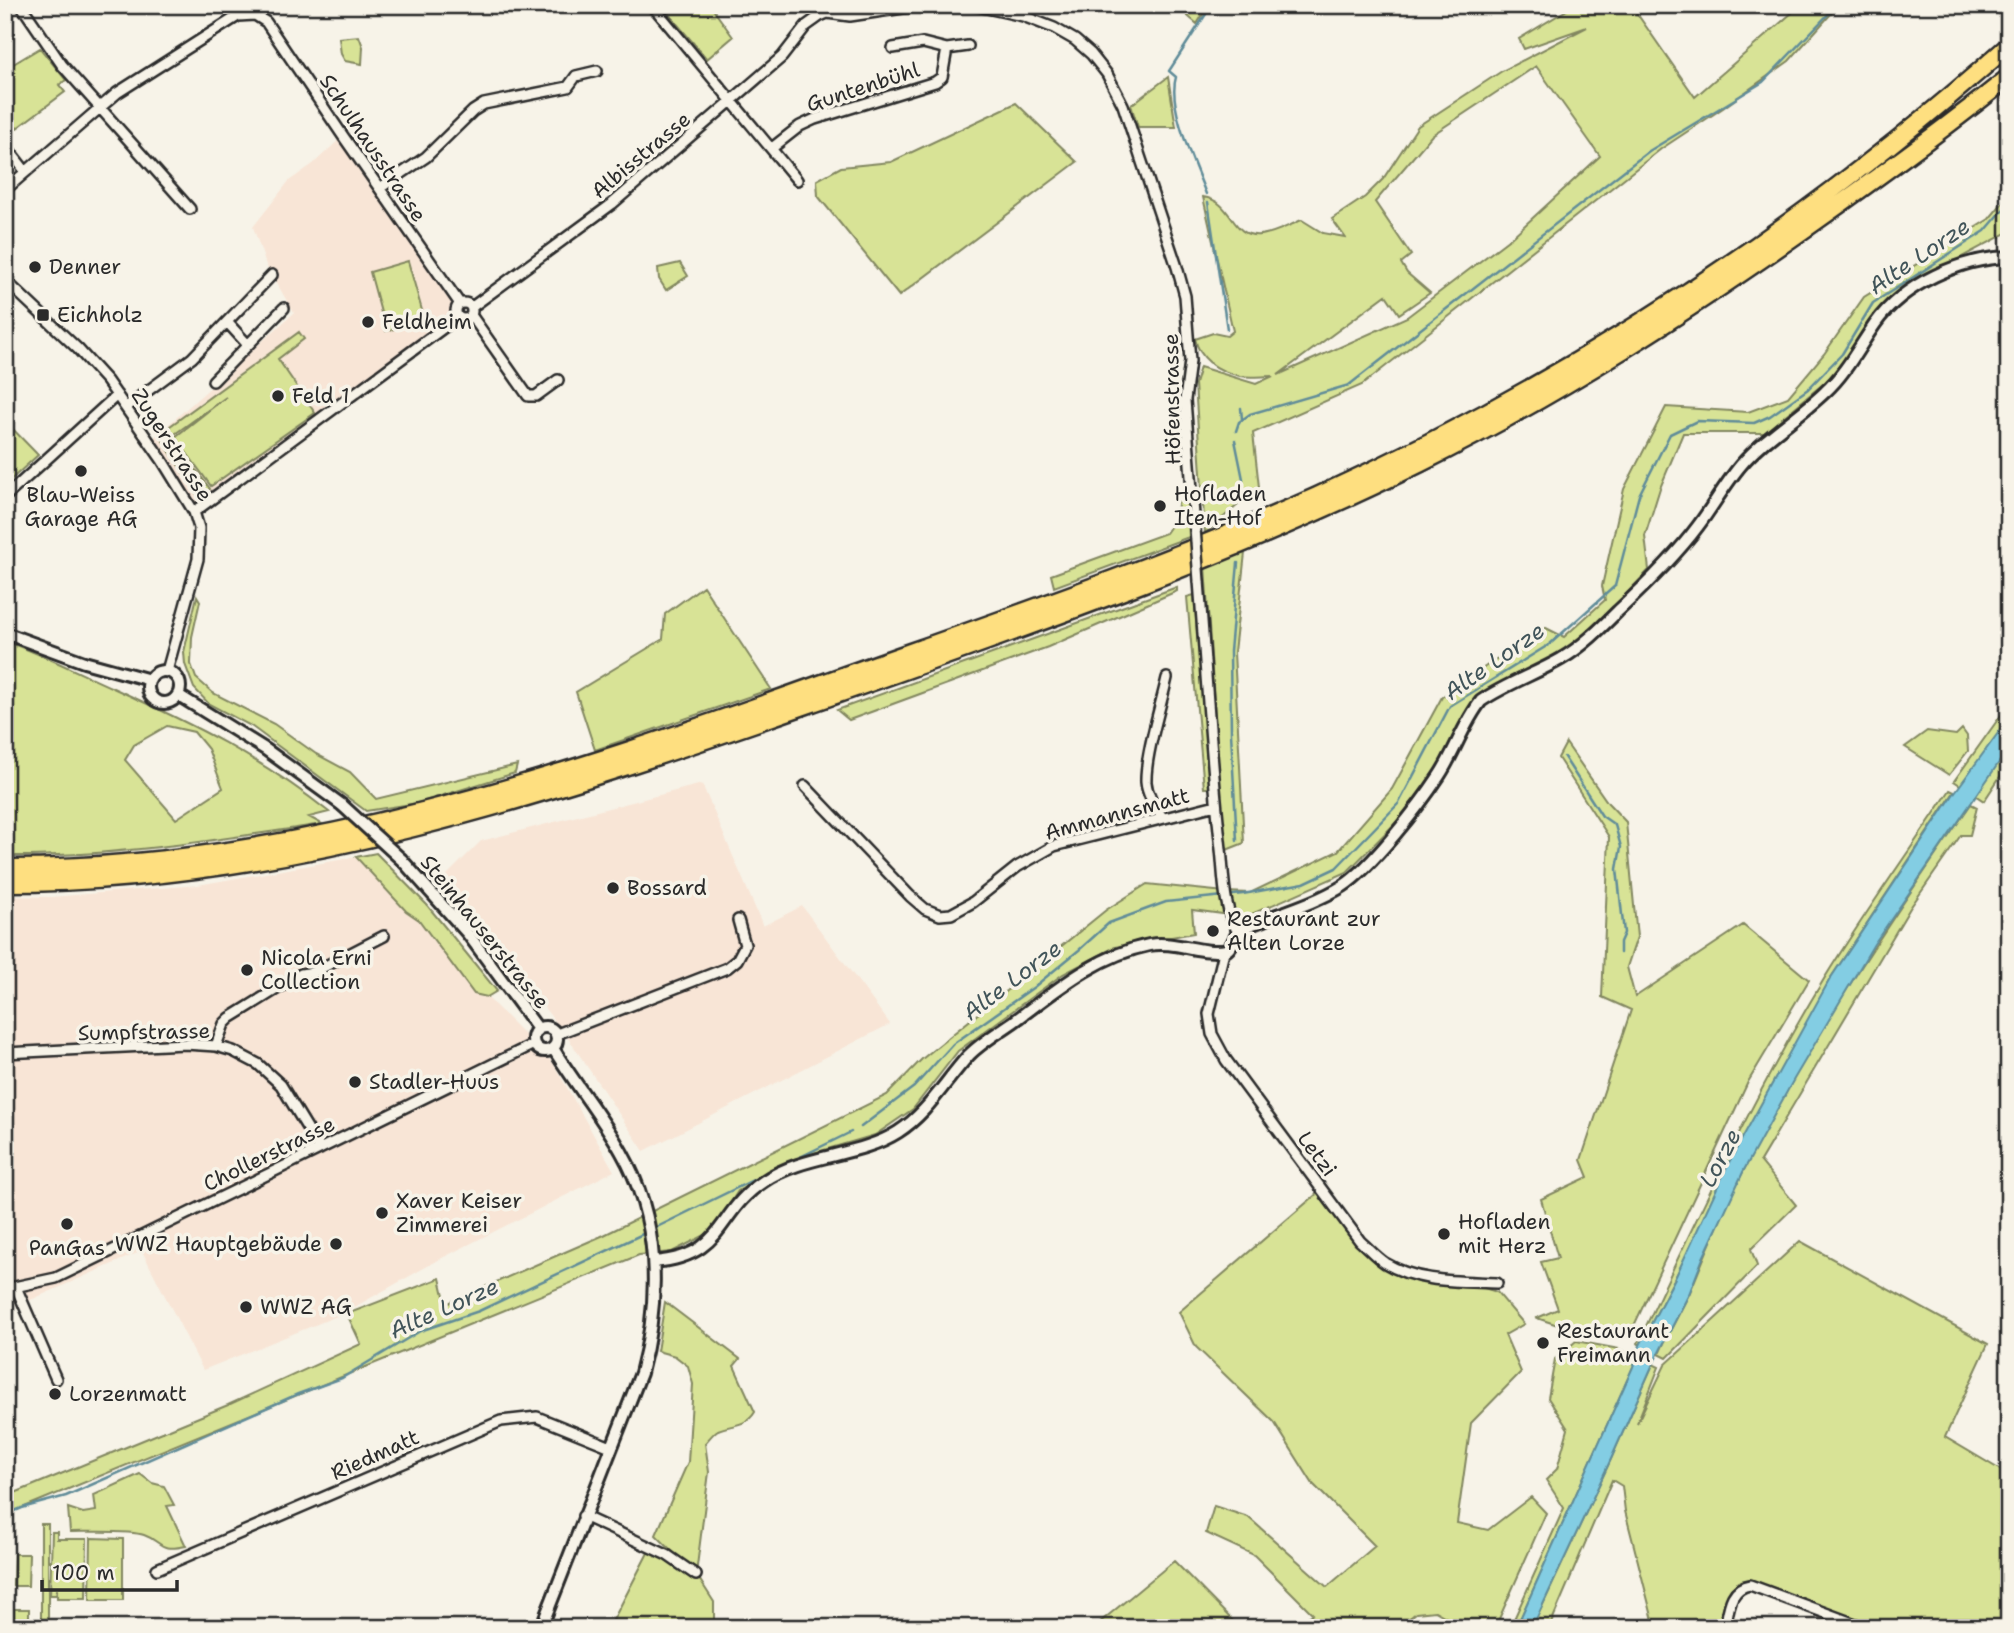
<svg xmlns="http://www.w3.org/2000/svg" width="2014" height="1633" viewBox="0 0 2014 1633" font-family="'Shantell Sans',sans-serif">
<rect width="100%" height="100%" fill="#f7f3e8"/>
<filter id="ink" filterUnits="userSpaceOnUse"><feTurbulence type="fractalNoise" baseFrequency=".0143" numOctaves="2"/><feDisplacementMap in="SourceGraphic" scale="14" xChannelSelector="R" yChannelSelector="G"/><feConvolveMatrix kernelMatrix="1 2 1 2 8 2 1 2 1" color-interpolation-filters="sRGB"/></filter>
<g filter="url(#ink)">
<path fill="#f8e5d6" d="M343,136L460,304L458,317L194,512L149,442L294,313L266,265L253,227L289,181L313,164Z
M702,784L763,926L802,906L890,1024L644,1151L570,1041L444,878L481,841Z
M356,857L406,911L419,920L474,994L487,997L553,1063L614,1171L442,1258L342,1314L203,1370L142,1251L26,1302L23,1298L5,1302V896L51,897L198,885Z"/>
<path fill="#d8e396" stroke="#828760" stroke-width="2" fill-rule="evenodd" d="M661,5H710L733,37L707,59Z
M1175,5H1205L1207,8L1197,24Z
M1575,5H1631L1695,97L1801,5H1839L1789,61L1723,108L1661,149L1362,385L1253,433L1259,487L1205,533L1195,384L1200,367L1256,384L1273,376C1263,376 1250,378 1240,376C1218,371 1200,360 1195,339L1213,333L1227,336L1233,331L1203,197C1234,201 1230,238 1260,235C1274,234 1289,225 1302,220L1323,233L1345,237L1332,219L1365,197L1383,179L1418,126L1502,71L1587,27L1524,49L1519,39ZM1536,66L1600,156L1512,237L1407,317L1278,375L1386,295L1399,314L1430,293L1407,273L1401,263L1411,255L1375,202L1432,135Z
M359,36L363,47L362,64L345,61L341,54L339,38Z
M40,48L66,80L59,85L65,92L5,137V69Z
M1168,77L1176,127H1138L1131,105Z
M1016,103L1077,162L899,296L818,196L817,180L841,167L891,162Z
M2009,195L2007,233L1902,289L1847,364L1764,433H1683L1660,488L1645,536L1649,570L1586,636L1518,680L1479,697L1421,797L1347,872L1245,917L1192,910L1194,933L1115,947L1063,974L958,1051L913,1109L875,1135L814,1153L738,1191L713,1231L672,1252L639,1255L5,1515V1497L228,1405L361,1344L347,1314L440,1278L446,1304L604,1235L887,1095L922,1059L1106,910L1147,884L1225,892L1250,893L1338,851L1392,789L1442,697L1502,655L1546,628L1564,637L1605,600L1602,586L1624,489L1666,407L1748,412L1788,397L1824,354L1864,297L1989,219Z
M408,261L425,321L386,331L370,272Z
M680,263L688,276L666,290L659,279L658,268Z
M299,332L304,339L278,359L315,413L211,486L175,437L226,397L172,436L166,429Z
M5,421L38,455L5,485Z
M172,437L210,489L198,496L163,441Z
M1181,490L1187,493L1189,537L1054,587L1051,575L1166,533L1175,520Z
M1245,553L1234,652L1244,843L1224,851L1205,566Z
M703,586L771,689L595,750L576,692L663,639L665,614Z
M1177,587V591L1048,647L849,720L837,710Z
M1194,595L1210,788H1204L1187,597Z
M197,596L200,601L192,637L191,664L196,678L213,693L274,724L316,754L350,772L376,799L517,765L515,773L418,803L366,811L251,726L209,704L194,688L185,664L184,652Z
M5,641C42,654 77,672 113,688C192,724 260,757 329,812L309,817L322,824C217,840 111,857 5,856ZM167,726L194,732L208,749L223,788L176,819L125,760L134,745Z
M2009,704V763L1984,801L1954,781Z
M1962,729L1967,736L1968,751L1949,775L1905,747L1927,731L1956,735Z
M1566,743L1608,803L1626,822L1637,937L1627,967L1635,997L1743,925L1809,980L1748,1082L1632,1330C1596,1338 1571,1330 1537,1318L1558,1309L1541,1262L1558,1258L1541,1199L1588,1177L1581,1160L1631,1010L1602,997L1609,837L1558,758Z
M1950,790L1954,792L1830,979L1640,1345L1638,1343C1696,1220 1753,1096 1824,979C1863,915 1908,853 1950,790Z
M1971,804L1977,807L1970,835H1961L1910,908L1760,1161L1796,1205L1751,1249L1757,1266L1667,1358L1659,1354C1668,1333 1680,1313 1690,1292C1707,1251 1723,1210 1744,1170C1808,1042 1889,922 1971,804Z
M376,853L427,905L497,991L487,997L474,994L419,920L406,911L356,857Z
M1319,1192L1357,1245L1380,1266L1410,1279L1484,1288L1497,1292L1524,1324L1505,1335L1521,1372L1471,1423L1457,1523L1488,1530L1531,1497L1546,1513L1495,1628H1465L1435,1611L1416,1613L1397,1628H1289L1313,1614L1254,1555L1206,1533L1214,1506L1248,1517L1327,1587L1375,1546L1313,1484L1274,1422L1196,1347L1179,1312Z
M1800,1241L1988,1344L1945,1437L2009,1475V1628H1876L1750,1580C1724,1582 1724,1607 1720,1628H1655L1625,1511L1622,1486L1612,1480L1549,1628H1532L1611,1459L1653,1364L1659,1367L1637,1423L1665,1365Z
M665,1302L740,1359L734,1366L755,1412C746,1427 732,1424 718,1430C713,1433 709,1439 705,1443L709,1472L696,1574L714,1602V1628H609L651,1547L692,1571L656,1535L688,1462L693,1384L688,1366L675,1356L657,1351Z
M1576,1341L1619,1349L1637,1358L1516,1628H1510L1564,1508L1546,1480L1557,1469L1568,1429L1548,1398L1555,1359Z
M140,1474L152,1483L164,1486L174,1505L167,1506L186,1546C157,1552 164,1542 144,1535C130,1530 87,1532 70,1532L68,1508L83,1513L96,1511L94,1495Z
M41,1524H48V1628H41Z
M52,1532H57V1539H87L86,1598H57V1589L56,1595H50Z
M91,1538L123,1539V1600H90Z
M14,1554H29L28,1586H13Z
M1174,1561L1240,1628H1093Z
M14,1609H29V1628H14Z"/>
<path fill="#83cde3" stroke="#608c99" stroke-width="2" d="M2009,718V748L1874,944L1794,1079L1744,1170L1703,1258L1689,1294L1653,1364L1611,1459L1532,1628H1516L1637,1358L1640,1345L1676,1276L1728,1164L1830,979L1955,792Z"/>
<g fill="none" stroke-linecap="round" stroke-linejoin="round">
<path stroke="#608c99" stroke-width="2.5" d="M1206,14L1169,71L1176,77C1167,107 1195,165 1206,194
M1208,202L1227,329
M1241,408L1242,419
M1236,431L1239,422L1250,414L1349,385L1649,151L1763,82L1837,5
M1235,440L1243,479L1241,498
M1564,757L1602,816L1615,825L1621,847L1617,869L1624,933L1620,942V953
M1237,841L1231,733L1230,651L1238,563
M861,1127L914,1087L953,1044L1034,987L1079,950L1109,923L1166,902L1243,894L1304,883L1336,868L1399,803L1450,706L1550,644L1615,586L1639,495L1670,434L1697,421L1754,423L1770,416L1808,389L1842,354L1873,303L1985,231L2009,203
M653,1229L851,1132
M5,1515L22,1508L66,1496L298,1394L342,1378L420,1331L479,1311L647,1232"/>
<defs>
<path id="minor" d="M21,5L62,65L190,209
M652,5L797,180
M815,5L820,16
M973,5L1023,16L1054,28L1075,40L1091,54L1107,74L1123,105L1177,267L1185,296L1190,361L1185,400L1195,528
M947,49L968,46
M5,145L26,172
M772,148L800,126L815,119L935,82L942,77L947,49L923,43L893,48
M380,188L426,157L473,111L484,104L568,87L576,76L597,71
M5,190L117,93L238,16L255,15L266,22L343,136L460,304
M5,280L78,349L107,381L162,460L194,512L199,528L198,559L167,671
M456 311a8 8 0 1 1 16 0a8 8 0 1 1-16 0Z
M472,307L612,204L782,57L806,26L820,16L827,13L850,16L923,5
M471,315L528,396H536L558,380
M227,322L248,345
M213,381L284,308
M126,407L192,358L272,275
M5,497L117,395
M194,512L458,317
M1199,581C1206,670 1211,760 1221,849C1224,875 1223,909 1238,932
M805,786L910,896L925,909L940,915L951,914L973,902L1017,867L1054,846L1216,805
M1162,817C1155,806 1147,795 1146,782C1145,756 1161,705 1167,678
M1224,952L1209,1014L1212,1034L1226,1060L1360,1241C1368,1248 1376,1257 1385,1263C1418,1283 1460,1281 1497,1283
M557,1034L727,968L737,960L745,945L738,920
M216,1046L224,1024L230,1018L301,974L314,972L384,936
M5,1053L185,1044L216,1046L233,1051L258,1064L281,1085L320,1149
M16,1287L56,1379
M5,1289L56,1278L534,1044
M583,1516L667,1555L696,1575
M157,1569L501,1421L537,1417L611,1447
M1725,1628C1729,1610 1729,1588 1750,1585L1866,1628"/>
<path id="tertiary" d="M5,633L84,662L150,680
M148 687a16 16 0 1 1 32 0a16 16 0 1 1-32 0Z
M178,695L265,749L342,805
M402,860L468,934L538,1029
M533 1039a12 12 0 1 1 24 0a12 12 0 1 1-24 0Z
M654,1262C726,1256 715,1213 764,1181C804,1154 859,1157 898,1132C928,1113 945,1081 969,1055C983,1041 1001,1031 1016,1020C1056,990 1098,955 1149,945C1175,940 1202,955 1227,950C1235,944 1234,933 1243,928C1276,914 1312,905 1343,886C1371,868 1420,805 1439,776C1455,752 1463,724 1481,701C1506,684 1535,674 1561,659C1582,647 1601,628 1618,611C1646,585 1675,557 1698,526C1713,506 1725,484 1741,465C1765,437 1798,418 1825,392C1846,373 1859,347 1875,324C1903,284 1961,258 2009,257
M541,1628L641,1373C661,1298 660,1219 621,1151C601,1115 574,1083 553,1048"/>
<path id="motorway" d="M5,868C292,869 564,776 831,680C994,622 1158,567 1317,496C1569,382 1802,229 2009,45
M5,883C283,883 547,796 807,705C1014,632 1223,561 1421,463C1559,395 1689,311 1815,222C1881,175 1946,128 2009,77"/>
</defs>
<use href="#minor" stroke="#2b2b2b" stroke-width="14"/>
<use href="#tertiary" stroke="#2b2b2b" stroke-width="16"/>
<use href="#motorway" stroke="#2b2b2b" stroke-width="21"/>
<use href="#minor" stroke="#f7f3e8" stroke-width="9"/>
<use href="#tertiary" stroke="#f7f3e8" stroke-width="10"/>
<use href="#motorway" stroke="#fedf80" stroke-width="16"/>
<defs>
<path id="minor-bridge" d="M1195,528L1199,581"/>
<path id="tertiary-bridge" d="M342,805L402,860"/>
</defs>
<use href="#minor-bridge" stroke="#2b2b2b" stroke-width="14" stroke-linecap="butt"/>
<use href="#tertiary-bridge" stroke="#2b2b2b" stroke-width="16" stroke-linecap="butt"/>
<use href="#minor-bridge" stroke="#f7f3e8" stroke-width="9"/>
<use href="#tertiary-bridge" stroke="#f7f3e8" stroke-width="10"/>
</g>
</g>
<g fill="#2b2b2b" stroke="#f7f3e8" stroke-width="2.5">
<circle cx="35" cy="267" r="7"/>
<rect x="36" y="308" width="14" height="14" rx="3.5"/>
<circle cx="368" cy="322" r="7"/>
<circle cx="278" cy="396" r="7"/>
<circle cx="81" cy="471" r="7"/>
<circle cx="1160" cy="506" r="7"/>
<circle cx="613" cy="888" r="7"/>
<circle cx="1213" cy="931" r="7"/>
<circle cx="247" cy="970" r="7"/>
<circle cx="355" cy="1082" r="7"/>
<circle cx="382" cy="1213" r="7"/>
<circle cx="67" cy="1224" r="7"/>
<circle cx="1444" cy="1234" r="7"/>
<circle cx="336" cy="1244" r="7"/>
<circle cx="246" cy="1307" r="7"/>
<circle cx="1543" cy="1343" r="7"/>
<circle cx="55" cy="1394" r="7"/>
</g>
<g text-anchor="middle" stroke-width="7" stroke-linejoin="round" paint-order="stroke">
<g font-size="21" fill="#2b2b2b" stroke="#f7f3e8">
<text transform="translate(863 87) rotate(-18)" y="7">Guntenbühl</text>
<text transform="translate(373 148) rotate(56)" y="7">Schulhausstrasse</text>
<text transform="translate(641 155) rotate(-40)" y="7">Albisstrasse</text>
<text transform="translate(1172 399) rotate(-91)" y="7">Höfenstrasse</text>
<text transform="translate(172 445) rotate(57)" y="7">Zugerstrasse</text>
<text transform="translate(1117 814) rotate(-15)" y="7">Ammannsmatt</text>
<text transform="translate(485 932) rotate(51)" y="7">Steinhauserstrasse</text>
<text transform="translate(144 1032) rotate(-1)" y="7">Sumpfstrasse</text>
<text transform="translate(269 1154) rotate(-26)" y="7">Chollerstrasse</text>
<text transform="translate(1317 1154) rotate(53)" y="7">Letzi</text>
<text transform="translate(375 1455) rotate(-24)" y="7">Riedmatt</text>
</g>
<g font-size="21" fill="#2b2b2b" stroke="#f7f3e8" text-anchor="start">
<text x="49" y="274">Denner</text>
<text x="57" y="322">Eichholz</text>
<text x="382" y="329">Feldheim</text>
<text x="292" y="403">Feld 1</text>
<text x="1174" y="501">Hofladen<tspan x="1174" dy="24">Iten-Hof</tspan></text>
<text x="81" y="502" text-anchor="middle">Blau-Weiss<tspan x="81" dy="24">Garage AG</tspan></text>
<text x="627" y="895">Bossard</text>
<text x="1227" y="926">Restaurant zur<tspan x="1227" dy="24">Alten Lorze</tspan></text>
<text x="261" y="965">Nicola Erni<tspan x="261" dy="24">Collection</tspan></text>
<text x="369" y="1089">Stadler-Huus</text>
<text x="396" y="1208">Xaver Keiser<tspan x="396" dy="24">Zimmerei</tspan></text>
<text x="1458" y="1229">Hofladen<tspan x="1458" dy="24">mit Herz</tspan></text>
<text x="322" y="1251" text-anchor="end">WWZ Hauptgebäude</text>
<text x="67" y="1255" text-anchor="middle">PanGas</text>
<text x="260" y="1314">WWZ AG</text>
<text x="1557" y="1338">Restaurant<tspan x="1557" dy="24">Freimann</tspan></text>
<text x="69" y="1401">Lorzenmatt</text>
</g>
<g font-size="23" font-style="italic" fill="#415459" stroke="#f7f3e8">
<text transform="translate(1919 256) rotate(-34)" y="8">Alte Lorze</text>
<text transform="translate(1494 661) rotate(-35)" y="8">Alte Lorze</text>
<text transform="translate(1012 980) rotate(-37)" y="8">Alte Lorze</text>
<text transform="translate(1720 1158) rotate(-62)" y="8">Lorze</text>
<text transform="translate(444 1308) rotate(-24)" y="8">Alte Lorze</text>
</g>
</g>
<rect width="2014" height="1633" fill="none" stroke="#f7f3e8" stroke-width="28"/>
<rect x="14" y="14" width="1986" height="1605" fill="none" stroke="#2b2b2b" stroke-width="2.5" filter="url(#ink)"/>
<path d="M42 1580v10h135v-10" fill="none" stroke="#2b2b2b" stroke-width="3.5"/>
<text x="52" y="1580" font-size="21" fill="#2b2b2b" stroke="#f7f3e8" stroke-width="5" paint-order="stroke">100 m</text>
</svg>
